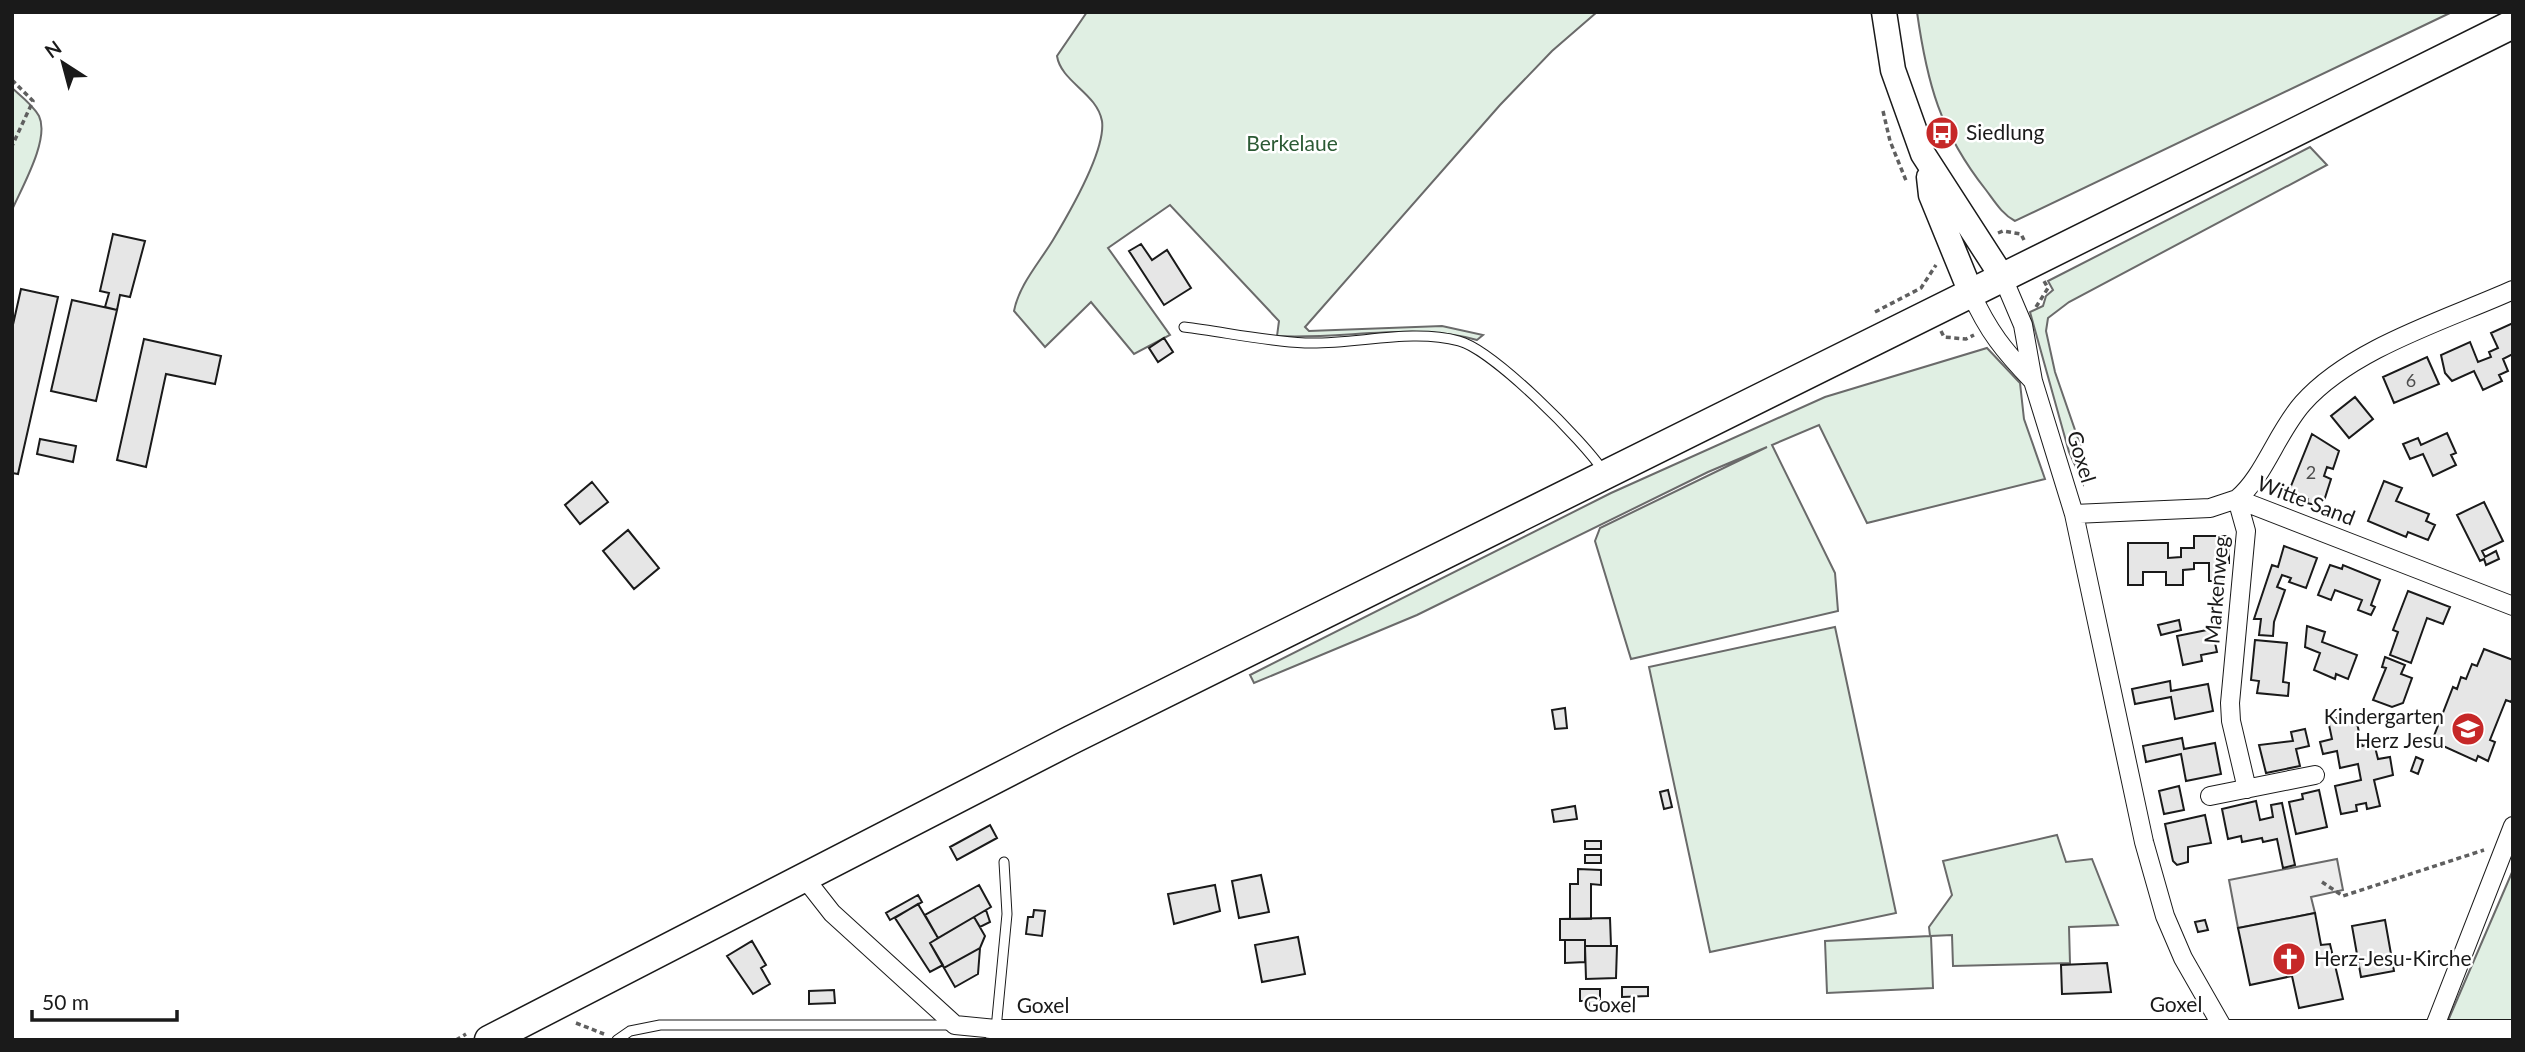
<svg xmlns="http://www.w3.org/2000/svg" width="2525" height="1052" viewBox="0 0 2525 1052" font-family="Lato,sans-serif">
<rect width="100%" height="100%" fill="#fff"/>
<path fill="#e0efe3" stroke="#6a6a6a" stroke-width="2" d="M1087,12H1597L1552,51L1500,105L1305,327L1309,331L1442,326L1483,335L1477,340C1417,322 1340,340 1277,336L1279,321L1170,205L1108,248L1170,335L1134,354L1091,302L1045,347L1014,311C1019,285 1039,263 1053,240C1068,215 1106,150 1102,121C1097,93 1061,82 1057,56Z
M1917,12H2452L2015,221C2002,214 1995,202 1986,190C1940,132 1927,83 1917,12Z
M12,88C21,96 33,105 39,116C50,139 22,187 12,210Z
M2310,147L2327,165L2069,302L2048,318L2046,331L2055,372L2085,459L2083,483L2069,452L2030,312L2043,306L2046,296L2053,290L2048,281Z
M1987,348L2020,383L2024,419L2045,479L1867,523L1819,425L1772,445L1835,573L1838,611L1631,659L1595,541L1600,528L1767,447L1708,472L1417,615L1254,683L1250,675L1611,493L1825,397Z
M1835,627L1896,913L1710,952L1649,667Z
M2057,835L2066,862L2092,859L2118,925L2069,927L2070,963L1953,966L1952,935L1931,936L1933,988L1827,993L1825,941L1930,936L1929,927L1952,895L1943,861Z
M2513,870V1040H2440L2450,1016Z"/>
<path fill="#ededed" stroke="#6a6a6a" stroke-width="2" d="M2337,859L2343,890L2311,897L2315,913L2238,928L2229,880Z"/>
<path fill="#e6e6e6" stroke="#1a1a1a" stroke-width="2" d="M113,234L145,241L130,297L120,295L117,310L105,307L109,293L100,291Z
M1141,244L1152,260L1167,250L1191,288L1164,305L1129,251Z
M21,289L58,297L18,474L12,473V329Z
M72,300L117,310L96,401L51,391Z
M2513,323V354L2503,359L2508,371L2499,375L2502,381L2483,390L2474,371L2452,381L2445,373L2441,355L2470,342L2478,362L2491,357L2489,352L2498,348L2491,333Z
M1164,338L1173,352L1158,362L1149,348Z
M144,339L221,356L215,384L166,374L146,467L117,460Z
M2427,357L2439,384L2394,403L2383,377Z
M2355,397L2373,419L2349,438L2331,416Z
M2447,433L2456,453L2451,455L2456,465L2433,476L2423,454L2410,459L2403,444L2418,438L2421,445Z
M2312,434L2339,451L2333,469L2327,467L2324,476L2331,479L2323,504L2317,501L2315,505L2307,503L2308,499L2289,491Z
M40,439L76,446L73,462L37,454Z
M2384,481L2402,488L2396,501L2429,514L2426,521L2435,525L2428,540L2408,532L2406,537L2368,521Z
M592,482L608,502L580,524L565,505Z
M2484,502L2503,541L2482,551L2485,557L2496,551L2499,559L2486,565L2484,559L2480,561L2457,515Z
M628,530L659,568L634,589L603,551Z
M2194,536H2229V563H2224L2223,581H2209V563H2194V569L2183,570V585H2166V572H2143V585H2128V543H2168V558L2181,557V548H2194Z
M2284,546L2317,558L2306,588L2289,582L2291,578L2282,575L2277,587L2285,590L2274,622L2273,636L2259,635L2261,619H2254L2272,565L2278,567Z
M2330,565L2342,569L2343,565L2380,580L2371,605L2375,607L2371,615L2358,610L2362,600L2335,590L2331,600L2318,595Z
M2408,591L2450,607L2443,624L2427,618L2411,663L2390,655L2398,632L2393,630Z
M2179,620L2181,630L2161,635L2158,625Z
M2307,626L2325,632L2322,642L2357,655L2348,679L2336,674L2335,679L2314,670L2320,653L2305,647Z
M2212,629L2217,652L2201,655L2202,661L2183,665L2177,636Z
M2255,640L2287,643L2283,682L2289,683L2288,696L2257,693L2259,681L2251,680Z
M2484,649L2513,660V697L2511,702L2506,700L2490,740L2495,742L2488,761L2478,756L2476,761L2432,741L2453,687L2457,689L2461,677L2466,679L2472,664L2477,666Z
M2385,657L2405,665L2401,674L2412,678L2403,703L2392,707L2373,700L2386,668L2382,667Z
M2170,681L2171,691L2208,684L2213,711L2175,719L2171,697L2135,704L2132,689Z
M1565,708L1567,728L1555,729L1552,710Z
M2355,714L2362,746L2374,743L2378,759L2390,757L2393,775L2374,780L2380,806L2367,809L2366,803L2356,805L2357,811L2341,814L2335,786L2361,780L2358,764L2340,768L2337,751L2323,754L2320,742L2332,739L2328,720Z
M2305,729L2309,746L2296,749L2300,766L2266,773L2259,745L2293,741L2291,732Z
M2182,738L2184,749L2215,743L2221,774L2186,781L2181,754L2146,762L2143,746Z
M2416,757L2423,760L2418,774L2411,771Z
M2179,786L2184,810L2164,814L2159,791Z
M1668,790L1672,807L1664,809L1660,792Z
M2319,790L2327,827L2296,834L2289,802L2303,799L2302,794Z
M2256,801L2260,820L2273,817L2271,805L2282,803L2295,865L2283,868L2277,839L2263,842L2262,838L2242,842L2241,836L2228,839L2222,809Z
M1575,806L1577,819L1554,822L1552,810Z
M2205,815L2211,843L2188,847V862L2177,865L2173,861L2165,824Z
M990,825L997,838L957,860L950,847Z
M1585,841H1601V849H1585Z
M1585,855H1601V863H1585Z
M1578,869L1601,870V885L1591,884V919H1570V884H1578Z
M1261,875L1269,912L1239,918L1232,881Z
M979,885L991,907L938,938L925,915Z
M1215,885L1220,911L1174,924L1168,894Z
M918,895L922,902L890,920L886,913Z
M918,904L938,938L930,943L943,965L930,972L895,918Z
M986,910L990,922L980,927L974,917Z
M1034,910L1045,911L1042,936L1026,934L1028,917H1033Z
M2315,913L2321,945L2330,944L2343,999L2299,1008L2292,976L2250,985L2238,928Z
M974,917L985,936L980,948L944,968L930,943Z
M1610,918L1611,946H1585V940H1560V919Z
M2205,920L2208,930L2198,932L2195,922Z
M2385,920L2394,971L2361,977L2352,926Z
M1298,937L1305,974L1262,982L1255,945Z
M1565,940H1585V962L1565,963Z
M752,941L766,965L761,968L770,984L753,994L727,956Z
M1585,946H1617L1616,978L1586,979Z
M980,948L978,974L955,987L944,968Z
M2107,963L2111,992L2062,994L2061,965Z
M1622,987H1648V996L1622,997Z
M1580,989H1600V1001H1611V1010H1589V1001H1580Z
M834,990L835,1003L809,1004V991Z"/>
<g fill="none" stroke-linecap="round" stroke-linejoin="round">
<defs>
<path id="lane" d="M1184,327C1224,332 1265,341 1305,343C1355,345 1411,328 1459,341C1493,350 1584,441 1604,472
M996,1029L1007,914L1004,862
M617,1040L630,1031L660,1025H954"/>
<path id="street" d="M2003,278L2023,325L2033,381L2074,514L2144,842L2165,916L2183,958L2223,1028
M1971,293C1988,331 2004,351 2033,381
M2074,514L2210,508L2237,499L2513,606
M2247,789L2231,721L2230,703L2246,531L2237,499C2264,477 2277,432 2303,403C2352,348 2446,320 2513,290
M2210,796L2315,775
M803,876L832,913L955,1025L996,1029
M2431,1036L2513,826
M995,1040L996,1029H2513"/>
<path id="secondary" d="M1884,12L1893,70L1923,154L2003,278
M1929,177L1931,195L1971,293"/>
<path id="primary" d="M489,1040L1071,740L2513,24"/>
</defs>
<use href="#lane" stroke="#1a1a1a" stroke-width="11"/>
<use href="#street" stroke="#1a1a1a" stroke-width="20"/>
<use href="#secondary" stroke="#1a1a1a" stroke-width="27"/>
<use href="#primary" stroke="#1a1a1a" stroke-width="31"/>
<path stroke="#5f5f5f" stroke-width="3.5" stroke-dasharray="5 3.5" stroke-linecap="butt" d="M12,80L33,101L12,146
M1883,111L1890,141L1907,183
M1998,233L2003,231L2021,234L2024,240
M2036,307L2048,288L2044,281
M1875,312L1921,288L1936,265
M1941,331L1944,337L1966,339L1974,335
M2322,882L2343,896L2484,850
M576,1023L604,1034
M456,1040L466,1034"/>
<use href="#lane" stroke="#fff" stroke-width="9"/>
<use href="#street" stroke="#fff" stroke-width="18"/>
<use href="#secondary" stroke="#fff" stroke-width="24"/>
<use href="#primary" stroke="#fff" stroke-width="28"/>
</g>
<defs>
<symbol id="bus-disc" viewBox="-11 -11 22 22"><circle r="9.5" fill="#c62828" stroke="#fff"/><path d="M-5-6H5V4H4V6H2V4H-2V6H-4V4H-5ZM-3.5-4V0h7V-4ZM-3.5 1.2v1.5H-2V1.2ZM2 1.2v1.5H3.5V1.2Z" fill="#fff"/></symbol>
<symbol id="school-disc" viewBox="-11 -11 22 22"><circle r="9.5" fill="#c62828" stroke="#fff"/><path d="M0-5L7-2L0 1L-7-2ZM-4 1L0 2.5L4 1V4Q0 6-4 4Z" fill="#fff"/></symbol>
<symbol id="church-disc" viewBox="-11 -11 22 22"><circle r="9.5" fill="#c62828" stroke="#fff"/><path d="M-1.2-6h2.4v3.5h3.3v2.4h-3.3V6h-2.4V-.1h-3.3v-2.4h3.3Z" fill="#fff"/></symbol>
</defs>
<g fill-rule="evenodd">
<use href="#bus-disc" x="1923" y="114" width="38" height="38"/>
<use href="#school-disc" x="2449" y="710" width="38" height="38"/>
<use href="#church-disc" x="2270" y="940" width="38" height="38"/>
</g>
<g text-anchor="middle" stroke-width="5" stroke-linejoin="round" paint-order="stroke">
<g font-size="18" fill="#4d4d4d">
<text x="2411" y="387">6</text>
<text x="2311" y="479">2</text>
</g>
<g font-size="21" fill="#1a1a1a" stroke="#fff" text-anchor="start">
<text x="1966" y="140">Siedlung</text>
<text x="2444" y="724" text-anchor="end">Kindergarten<tspan x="2444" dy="24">Herz Jesu</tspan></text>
<text x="2314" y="966">Herz-Jesu-Kirche</text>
</g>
<g font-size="21" fill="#2b5a34" stroke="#fff">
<text x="1292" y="151">Berkelaue</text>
</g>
<g font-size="21" fill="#1a1a1a" stroke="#fff">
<text transform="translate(2081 457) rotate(73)" y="7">Goxel</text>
<text transform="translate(2306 501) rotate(21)" y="7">Witte Sand</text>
<text transform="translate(2217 590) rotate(-85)" y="7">Markenweg</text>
<text transform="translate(1610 1005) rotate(1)" y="7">Goxel</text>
<text x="2176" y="1012">Goxel</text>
<text x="1043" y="1013">Goxel</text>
</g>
</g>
<rect width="2525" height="1052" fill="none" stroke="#1a1a1a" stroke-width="28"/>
<g transform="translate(63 63) rotate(324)" stroke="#ffffff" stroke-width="5" paint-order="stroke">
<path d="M0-5L12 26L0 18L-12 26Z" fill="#1a1a1a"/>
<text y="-10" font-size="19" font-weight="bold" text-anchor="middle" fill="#1a1a1a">N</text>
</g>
<path d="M32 1010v10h145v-10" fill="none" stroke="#1a1a1a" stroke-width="3.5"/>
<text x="42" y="1010" font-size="21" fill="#1a1a1a" stroke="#ffffff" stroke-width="5" paint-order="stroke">50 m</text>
</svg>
